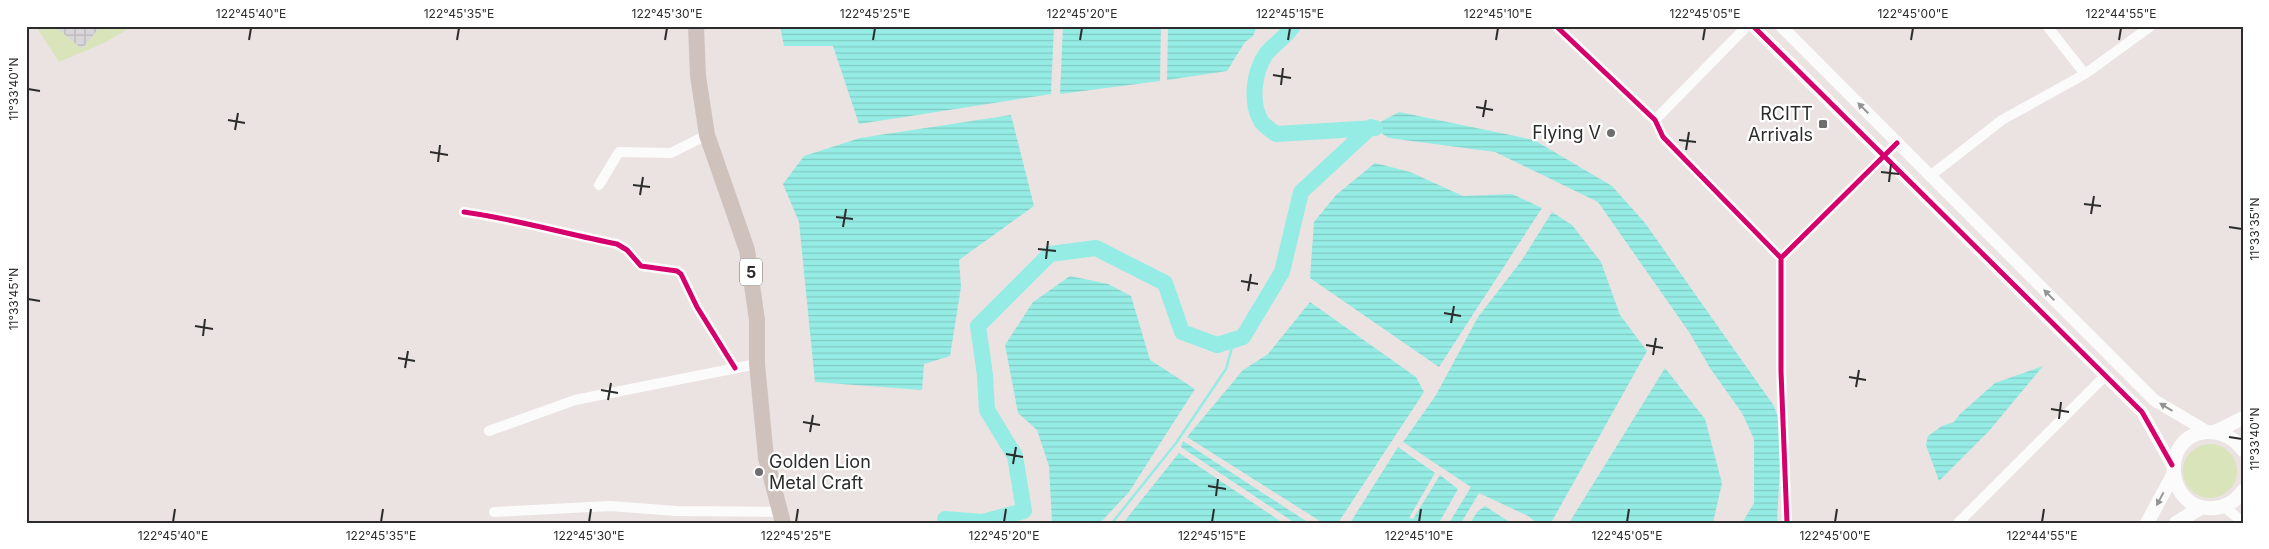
<svg xmlns="http://www.w3.org/2000/svg" width="2269" height="549" viewBox="0 0 2269 549" font-family="Inter,sans-serif">
<defs>
<pattern id="industrial-grid" width="8" height="8" patternUnits="userSpaceOnUse" patternTransform="scale(1.25)"><rect width="8" height="8" fill="#d8d6d9"/><path d="M0 4h8M4 0v8" fill="none" stroke="#bab8ba"/></pattern>
<pattern id="water-rules" width="6" height="5" patternUnits="userSpaceOnUse" patternTransform="scale(1.25)"><rect width="6" height="5" fill="#95ece4"/><path d="M0 2.5h6" fill="none" stroke="#81cbc4"/></pattern>
</defs>
<rect width="100%" height="100%" fill="#eae3e2"/>
<path fill="url(#industrial-grid)" d="M54,26H101L82,49Z"/>
<path fill="#dae4ba" d="M39,26H54L82,49L101,26H117L122,30L126,26H133L104,43L59,62L37,28Z
M2183 471a27 27 0 1 1 54 0a27 27 0 1 1-54 0Z"/>
<path fill="url(#water-rules)" d="M780,26H1054L1051,94L859,124L833,46H784Z
M1063,26H1161L1160,81L1060,94Z
M1168,26H1257L1253,36L1245,42L1227,71L1167,80Z
M1399,112L1534,140L1612,186L1645,223L1774,406L1782,429L1777,523H1742L1754,503V439L1742,413L1710,368L1689,332L1598,202L1495,152L1389,138L1371,127Z
M1011,115L1034,206L959,260L961,287L950,356L924,364L922,390L815,382L799,222L783,184L804,156L860,138Z
M1375,163L1410,172L1463,196L1512,194L1542,208L1439,367L1310,278L1314,222L1336,195Z
M1552,212L1572,225L1601,262L1620,315L1647,351L1551,523H1537L1528,516L1479,493L1461,523H1449L1471,487L1403,442L1436,395L1478,317L1522,260Z
M1070,276L1108,284L1131,296L1150,360L1195,389L1129,492L1100,523H1052L1049,466L1037,430L1018,413L1005,345L1033,302Z
M1310,302L1416,377L1424,392L1338,523H1323L1187,437L1243,370L1268,354Z
M2043,366L1989,431L1939,481L1926,445L1928,436L1942,426L1954,422L1960,414L1995,383Z
M1665,368L1705,419L1722,483L1713,523H1569Z
M1183,441L1309,523H1295L1181,447Z
M1398,447L1435,473L1409,518L1413,519L1440,475L1458,489L1439,523H1350Z
M1179,453L1283,523H1123Z
M1485,506L1511,523H1470L1477,512Z"/>
<g fill="none" stroke-linecap="round" stroke-linejoin="round">
<path stroke="#95ece4" stroke-width="2.5" d="M1112,523L1176,443L1226,369L1234,340"/>
<path stroke="#95ece4" stroke-width="16" d="M1293,26C1286,37 1274,44 1266,54C1254,71 1250,102 1261,121C1264,126 1271,130 1276,134L1375,128
M945,519L982,522L1024,511L1015,456L987,410L985,375L978,326L1050,254L1096,248L1165,283L1182,332L1217,345L1243,337L1282,272L1301,192L1371,127"/>
<path stroke="#fcfbfb" stroke-width="10" d="M1556,26L1655,120L1663,137L1781,258
M2047,26L2085,74
M1655,120L1747,26
M1930,176L2002,120L2085,74L2151,26
M599,185L619,152L671,153L707,135
M464,212C515,219 566,234 617,244L627,250L641,266L677,271L681,274L697,307L735,368
M489,431L575,400L757,364
M2223,506L2243,522
M494,512L610,506L676,511L779,512
M1787,523L1781,371V258L1897,143
M1958,523L2105,376"/>
<path stroke="#fcfbfb" stroke-width="12" d="M1753,26L2142,412L2172,465
M1781,26L2154,400L2208,432"/>
<path stroke="#fcfbfb" stroke-width="14" d="M2215,432L2243,418
M2243,450C2234,438 2221,431 2206,432C2158,437 2166,512 2214,508C2226,507 2236,501 2243,491
M2147,523L2173,475
M2176,523L2202,507"/>
<path stroke="#cfc2bd" stroke-width="16" d="M696,26L698,76L707,135L747,250L757,320V364L766,458L783,523"/>
<defs>
<path id="cycleway" d="M1556,26L1655,120L1663,137L1781,258
M1753,26L2142,412L2172,465
M464,212C515,219 566,234 617,244L627,250L641,266L677,271L681,274L697,307L735,368
M1787,523L1781,371V258L1897,143"/>
</defs>
<use href="#cycleway" stroke="#fff" stroke-width="8"/>
<use href="#cycleway" stroke="#d6006c" stroke-width="5"/>
</g>
<defs><path id="oneway-solid" d="M-6-.8H1V-3.2L6.5 0L1 3.2V.8H-6Z" transform="scale(1.25)"/></defs>
<g fill="#949494">
<use href="#oneway-solid" transform="translate(1863 108) rotate(-135)"/>
<use href="#oneway-solid" transform="translate(2049 295) rotate(-135)"/>
<use href="#oneway-solid" transform="translate(2166 407) rotate(-149)"/>
<use href="#oneway-solid" transform="translate(2160 499) rotate(118)"/>
</g>
<path fill="none" stroke="#2c2c2c" stroke-width="2" d="M249,40L251,28M457,40L459,28M665,40L667,28M873,40L875,28M1080,40L1082,28M1288,40L1290,28M1496,40L1498,28M1703,40L1705,28M1911,40L1913,28M2119,40L2121,28M1273,75L1291,78M1281,85L1283,68M28,89L40,91M1476,107L1493,110M1483,117L1486,100M228,120L245,123M235,130L238,113M1679,140L1696,142M1686,150L1689,132M430,152L448,155M438,162L440,145M1881,172L1899,174M1889,182L1891,164M633,185L650,187M640,195L643,177M2084,204L2101,206M2091,214L2094,196M836,217L853,219M843,227L846,209M2229,227L2242,229M1038,249L1056,251M1046,259L1048,241M1241,281L1258,284M1248,291L1251,274M28,299L40,301M1444,313L1461,316M1451,323L1454,306M195,326L213,329M203,336L205,319M1646,345L1663,348M1653,355L1656,338M398,358L415,361M405,368L408,351M1849,377L1866,380M1856,387L1859,370M601,390L618,393M608,400L611,383M2051,409L2069,412M2059,419L2061,402M803,422L820,425M810,432L813,415M2229,437L2242,439M1006,454L1023,457M1013,464L1016,447M1208,486L1226,489M1216,496L1218,479M173,522L175,509M381,522L383,509M589,522L591,509M796,522L798,509M1004,522L1006,509M1212,522L1214,509M1419,522L1421,509M1627,522L1629,509M1835,522L1837,509M2042,522L2044,509"/>
<g fill="#6e6c6c" stroke="#fff" stroke-width="2">
<rect x="1818" y="119" width="10" height="10" rx="2.5"/>
<circle cx="1611" cy="133" r="5"/>
<circle cx="759" cy="472" r="5"/>
</g>
<g text-anchor="middle" stroke-width="4.5" stroke-linejoin="round" paint-order="stroke">
<rect fill="#fff" stroke="#6b6b6b" stroke-width="1" x="740" y="258.5" width="22" height="27" rx="4"/>
<g font-size="16" font-weight="bold" fill="#2c2c2c">
<text x="751" y="278">5</text>
</g>
<g font-size="18" fill="#2c2c2c" stroke="#fff" text-anchor="end">
<text x="1813" y="120">RCITT<tspan x="1813" dy="21">Arrivals</tspan></text>
<text x="1601" y="139">Flying V</text>
<text x="769" y="468" text-anchor="start">Golden Lion<tspan x="769" dy="21">Metal Craft</tspan></text>
</g>
</g>
<rect width="2269" height="549" fill="none" stroke="#ffffff" stroke-width="55"/>
<rect x="28" y="28" width="2214" height="494" fill="none" stroke="#2c2c2c" stroke-width="2"/>
<g font-size="12" text-anchor="middle" fill="#2c2c2c">
<text x="251" y="18">122°45'40"E</text>
<text x="459" y="18">122°45'35"E</text>
<text x="667" y="18">122°45'30"E</text>
<text x="875" y="18">122°45'25"E</text>
<text x="1082" y="18">122°45'20"E</text>
<text x="1290" y="18">122°45'15"E</text>
<text x="1498" y="18">122°45'10"E</text>
<text x="1705" y="18">122°45'05"E</text>
<text x="1913" y="18">122°45'00"E</text>
<text x="2121" y="18">122°44'55"E</text>
<text transform="translate(14 89) rotate(-90)" y="4">11°33'40"N</text>
<text transform="translate(2255 229) rotate(-90)" y="4">11°33'35"N</text>
<text transform="translate(14 299) rotate(-90)" y="4">11°33'45"N</text>
<text transform="translate(2255 439) rotate(-90)" y="4">11°33'40"N</text>
<text x="173" y="540">122°45'40"E</text>
<text x="381" y="540">122°45'35"E</text>
<text x="589" y="540">122°45'30"E</text>
<text x="796" y="540">122°45'25"E</text>
<text x="1004" y="540">122°45'20"E</text>
<text x="1212" y="540">122°45'15"E</text>
<text x="1419" y="540">122°45'10"E</text>
<text x="1627" y="540">122°45'05"E</text>
<text x="1835" y="540">122°45'00"E</text>
<text x="2042" y="540">122°44'55"E</text>
</g>
</svg>
